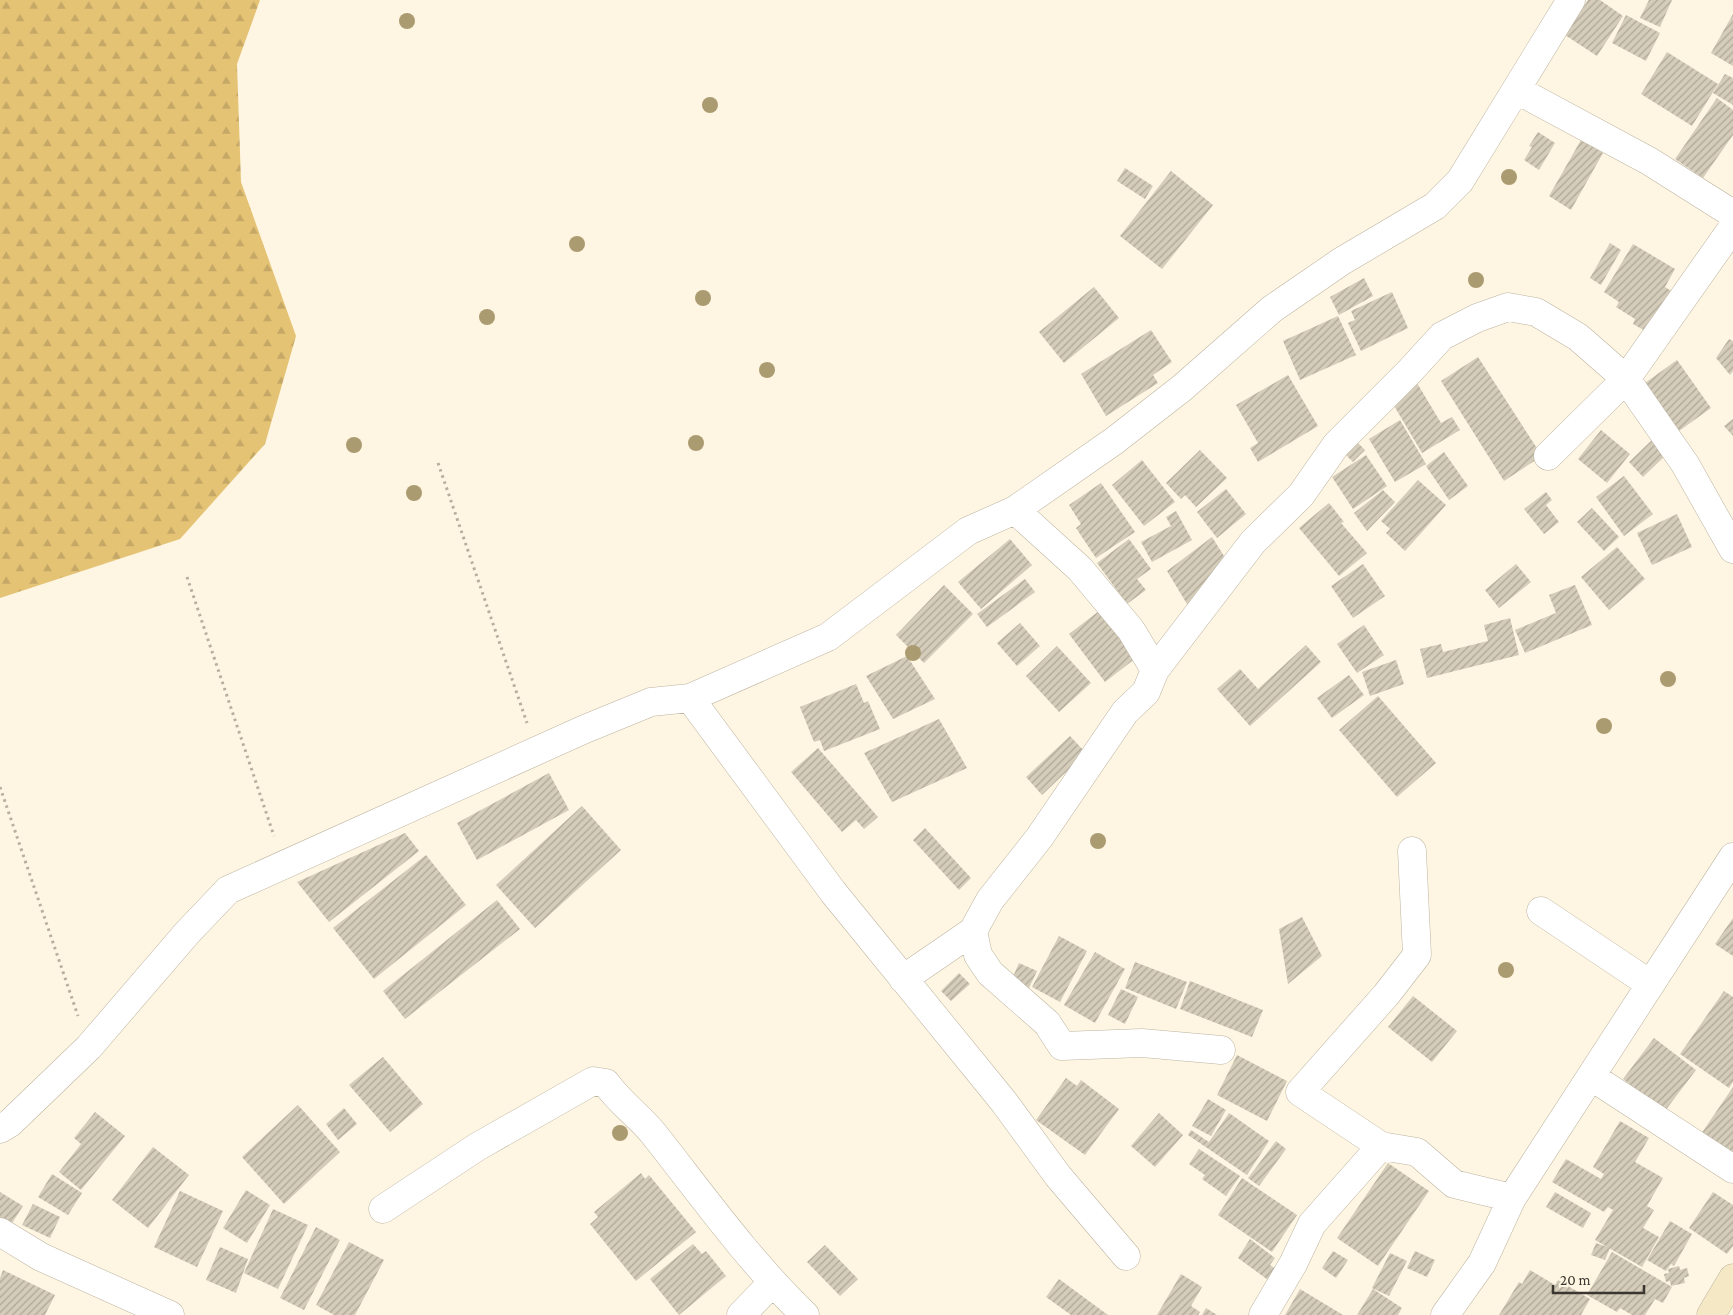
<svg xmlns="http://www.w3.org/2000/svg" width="1733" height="1315" viewBox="0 0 1733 1315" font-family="'Crimson Pro',serif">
<defs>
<pattern id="forest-firs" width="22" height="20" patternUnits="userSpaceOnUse" patternTransform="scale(1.25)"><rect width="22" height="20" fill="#e5c375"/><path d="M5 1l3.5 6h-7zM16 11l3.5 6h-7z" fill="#c5a866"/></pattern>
<pattern id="building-hatch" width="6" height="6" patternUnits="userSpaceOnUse" patternTransform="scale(1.25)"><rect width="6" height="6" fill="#d5cdba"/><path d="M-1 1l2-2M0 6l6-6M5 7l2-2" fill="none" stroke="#aea798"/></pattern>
</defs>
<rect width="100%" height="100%" fill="#fef5e2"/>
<path fill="url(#forest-firs)" d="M0,0H260L237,64L241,182L296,336L265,444L180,539L0,598Z"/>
<path fill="url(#building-hatch)" d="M1588,0H1600L1623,16L1597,56L1565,35Z
M1649,0H1672L1660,27L1640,18Z
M1733,14V66L1711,53Z
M1626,15L1660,33L1646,61L1612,43Z
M1667,52L1718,84L1692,126L1641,94Z
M1725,74L1733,78V105L1713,93Z
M1717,98L1733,110V135L1703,178L1675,159Z
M1538,132L1555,143L1539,170L1524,160L1532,147L1529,146Z
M1581,140L1603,153L1571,210L1549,196Z
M1125,168L1153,186L1145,199L1117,181Z
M1171,171L1213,205L1162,269L1120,236Z
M1610,243L1621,250L1601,285L1590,278Z
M1633,244L1675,269L1665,287L1673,292L1649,333L1633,324L1635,319L1616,307L1619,302L1604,292Z
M1364,278L1373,296L1339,315L1330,297Z
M1094,287L1119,318L1064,363L1039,332Z
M1392,292L1408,328L1361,351L1348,323L1355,320L1351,311Z
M1338,316L1356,355L1300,380L1283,341Z
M1151,330L1172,362L1153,375L1158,383L1106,416L1081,374Z
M1729,339L1733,341V371L1730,375L1716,358Z
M1478,357L1542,456L1504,481L1441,381Z
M1677,360L1711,408L1679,431L1645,383Z
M1288,375L1318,426L1258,462L1250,448L1258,443L1236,405Z
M1417,383L1441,423L1452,417L1460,430L1422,453L1390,399Z
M1733,419V436L1724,426Z
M1400,420L1426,464L1395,482L1369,439Z
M1601,430L1630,454L1607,483L1578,459Z
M1354,439L1365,450L1353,462L1342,451Z
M1653,439L1667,454L1643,477L1629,462Z
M1200,450L1227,478L1196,507L1185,495L1181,499L1166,483Z
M1444,452L1468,486L1449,500L1426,466Z
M1366,455L1387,486L1353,509L1332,477Z
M1142,460L1175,502L1144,526L1112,485Z
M1624,476L1653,514L1624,536L1596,497Z
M1418,480L1446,505L1405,551L1386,533L1390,529L1381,521Z
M1101,483L1135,532L1096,558L1076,528L1081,524L1069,505Z
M1226,489L1246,514L1217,538L1197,512Z
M1383,490L1395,502L1367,531L1354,513Z
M1546,492L1552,500L1546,505L1559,522L1544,534L1524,509Z
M1329,503L1344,522L1341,523L1367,553L1339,576L1299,528Z
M1592,508L1619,537L1604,551L1577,522Z
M1176,511L1192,540L1152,562L1141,542L1171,526L1166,517Z
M1677,514L1692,547L1652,565L1637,533Z
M1212,537L1231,567L1190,609L1167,571Z
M1010,539L1032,565L981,609L958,582Z
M1129,539L1151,569L1137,579L1146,590L1127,604L1097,563Z
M1617,547L1645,579L1609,610L1581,577Z
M1363,564L1385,596L1353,618L1331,586Z
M1516,564L1531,582L1499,608L1485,590Z
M1025,579L1035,592L987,627L977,614Z
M944,585L973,614L924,663L896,635Z
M1575,585L1592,625L1525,653L1515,630L1556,613L1549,595Z
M1099,611L1136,658L1105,682L1069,634Z
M1510,618L1519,655L1427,678L1420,649L1441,644L1443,652L1488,641L1484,625Z
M1020,623L1040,646L1017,666L997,643Z
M1364,625L1384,655L1357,673L1337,644Z
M1306,645L1321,662L1250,726L1217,689L1240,669L1258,689Z
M1057,646L1091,683L1059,712L1026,676Z
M907,656L935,699L893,719L866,676Z
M1396,660L1404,684L1370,696L1362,672Z
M1349,675L1364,695L1332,718L1317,698Z
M856,684L864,703L868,701L880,729L824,751L820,740L814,742L800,707Z
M1378,696L1436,763L1397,797L1339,730Z
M939,719L967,768L892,802L864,753Z
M1070,736L1086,753L1042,795L1026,777Z
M818,748L878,817L864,829L856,820L842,832L791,772Z
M549,773L569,810L477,860L457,823Z
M582,806L621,850L535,928L496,885Z
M925,828L971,878L959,890L913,840Z
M405,833L419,851L329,922L297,882Z
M426,855L466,905L374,979L333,928Z
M497,900L520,929L405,1019L383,991Z
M1302,917L1322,956L1288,984L1279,929Z
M1733,918V956L1715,944Z
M1059,936L1087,951L1060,1002L1032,987Z
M1095,952L1125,969L1095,1023L1064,1005Z
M1135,962L1187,982L1176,1009L1125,988Z
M1019,963L1037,971L1029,988L1012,979Z
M959,973L970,984L951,1001L941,991Z
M1190,981L1263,1010L1252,1037L1180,1009Z
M1121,989L1138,997L1125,1024L1108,1015Z
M1724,991L1733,997V1082L1729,1088L1680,1054Z
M1413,996L1457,1031L1432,1062L1388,1027Z
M1654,1038L1696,1070L1665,1111L1623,1079Z
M1237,1055L1287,1081L1267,1121L1217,1095Z
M383,1057L423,1104L390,1132L349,1085Z
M1066,1078L1077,1086L1081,1080L1119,1109L1085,1155L1036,1120Z
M1733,1087V1156L1701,1134Z
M1208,1099L1226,1110L1211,1136L1192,1126Z
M298,1105L340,1152L284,1204L242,1157Z
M344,1108L357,1124L338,1140L326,1124Z
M95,1112L125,1136L81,1190L59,1172L81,1144L74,1138Z
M1159,1113L1183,1135L1155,1167L1131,1146Z
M1229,1113L1269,1141L1247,1175L1188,1135L1191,1130L1209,1142Z
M1620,1121L1649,1138L1635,1162L1663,1178L1647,1206L1654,1210L1643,1228L1659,1237L1642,1267L1595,1240L1613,1210L1608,1207L1604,1212L1552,1182L1566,1159L1601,1179L1604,1174L1593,1167Z
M1276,1141L1286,1149L1259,1186L1248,1178Z
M153,1147L189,1175L148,1228L112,1200Z
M1199,1149L1240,1176L1226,1196L1202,1179L1205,1175L1189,1164Z
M1388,1163L1429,1191L1378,1266L1337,1238Z
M641,1173L645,1179L649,1175L696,1232L636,1281L590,1224L598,1217L594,1212Z
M52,1174L82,1193L68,1215L38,1197Z
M1242,1178L1297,1215L1272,1252L1218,1215Z
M246,1190L270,1205L247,1243L223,1228Z
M180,1191L223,1211L197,1267L154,1247Z
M0,1192L23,1206L9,1228L0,1223Z
M1555,1192L1591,1213L1583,1228L1546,1207Z
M1713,1192L1733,1205V1246L1727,1254L1689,1228Z
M33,1204L60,1217L50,1238L22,1225Z
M273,1209L308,1225L278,1289L244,1273Z
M1670,1221L1692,1234L1674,1266L1671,1264L1666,1271L1647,1260Z
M316,1227L340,1240L304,1310L280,1298Z
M1250,1239L1275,1258L1270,1265L1276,1269L1268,1280L1238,1258Z
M349,1242L384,1260L355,1315H334L316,1305Z
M1596,1243L1610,1248L1605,1260L1591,1255Z
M693,1244L702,1254L706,1251L726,1276L679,1315L650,1279Z
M825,1245L858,1279L840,1296L807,1262Z
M220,1247L248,1259L236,1293L206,1280Z
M1333,1251L1348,1260L1336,1278L1322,1268Z
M1415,1251L1435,1260L1427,1277L1407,1268Z
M1612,1252L1672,1287L1663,1303L1655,1299L1645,1315H1632L1620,1308L1617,1312L1587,1295Z
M1390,1253L1407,1261L1389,1296L1372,1288Z
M1679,1266L1680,1270L1687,1268L1689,1276L1684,1278L1685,1283L1671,1286L1670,1281L1666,1282L1664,1274L1669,1273L1668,1269Z
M3,1270L55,1295L45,1315H0V1278Z
M1530,1270L1555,1285L1558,1280L1590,1299L1581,1315H1499L1519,1282L1522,1284Z
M1181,1274L1202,1287L1191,1306L1200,1312L1198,1315H1157Z
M1059,1279L1108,1315H1071L1046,1297Z
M1300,1289L1343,1315H1285Z
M1373,1289L1402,1308L1398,1315H1357Z
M1206,1308L1217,1315H1202Z"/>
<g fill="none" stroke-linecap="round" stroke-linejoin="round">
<defs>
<path id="street" d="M1517,90L1649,161L1733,214
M1548,456L1626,379L1733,227
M1015,510L1080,569L1131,630L1155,670
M690,698L833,892L1004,1102L1058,1176L1126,1256
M1541,911L1650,984
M903,979L973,931
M1221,1050L1142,1043L1062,1046L1047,1023L990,973L978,955L973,931L990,900L1039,838L1125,712L1146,692L1155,670L1253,542L1301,495L1336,445L1409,372L1442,336L1477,318L1508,307L1536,312L1578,337L1626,379L1685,464L1733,549
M1592,1077L1733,1169
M0,1129L10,1123L89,1047L187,933L228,890L585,729L651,702L690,698L828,637L968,531L1015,510L1114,441L1182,388L1272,309L1342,261L1435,206L1460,181L1571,0
M1381,1146L1300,1092L1386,995L1417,955L1412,851
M383,1209L477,1147L593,1081L606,1083C619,1102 638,1115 653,1133C702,1195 748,1260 805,1315
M0,1232L41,1257L170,1315
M741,1315L772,1283
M1263,1315L1293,1264L1312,1224L1381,1146L1417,1152L1454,1184L1512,1198
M1445,1315L1482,1263L1512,1198L1733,857"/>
<path id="secondary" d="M1711,1315L1733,1278"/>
</defs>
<use href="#street" stroke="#bcb4a1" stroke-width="29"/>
<use href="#secondary" stroke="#bcb4a1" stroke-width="29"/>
<path stroke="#b6afa1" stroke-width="3" stroke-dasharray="2.5 4" stroke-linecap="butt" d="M438,463L527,723
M187,577L274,836
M0,787L78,1016"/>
<use href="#street" stroke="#fff" stroke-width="28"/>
<use href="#secondary" stroke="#f5e8c5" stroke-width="28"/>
</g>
<g fill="#ab9b71">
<circle cx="407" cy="21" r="8"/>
<circle cx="710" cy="105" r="8"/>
<circle cx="1509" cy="177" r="8"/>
<circle cx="577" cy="244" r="8"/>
<circle cx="1476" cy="280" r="8"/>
<circle cx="703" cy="298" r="8"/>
<circle cx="487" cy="317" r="8"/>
<circle cx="767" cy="370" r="8"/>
<circle cx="696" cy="443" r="8"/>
<circle cx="354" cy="445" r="8"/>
<circle cx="414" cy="493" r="8"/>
<circle cx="913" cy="653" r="8"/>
<circle cx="1668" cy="679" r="8"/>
<circle cx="1604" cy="726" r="8"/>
<circle cx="1098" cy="841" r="8"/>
<circle cx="1506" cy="970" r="8"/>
<circle cx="620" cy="1133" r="8"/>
</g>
<path d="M1553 1285v8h91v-8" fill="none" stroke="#3b3730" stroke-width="2.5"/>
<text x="1560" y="1285" font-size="15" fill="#3b3730" stroke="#fef5e2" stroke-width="4" paint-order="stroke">20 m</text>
</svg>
